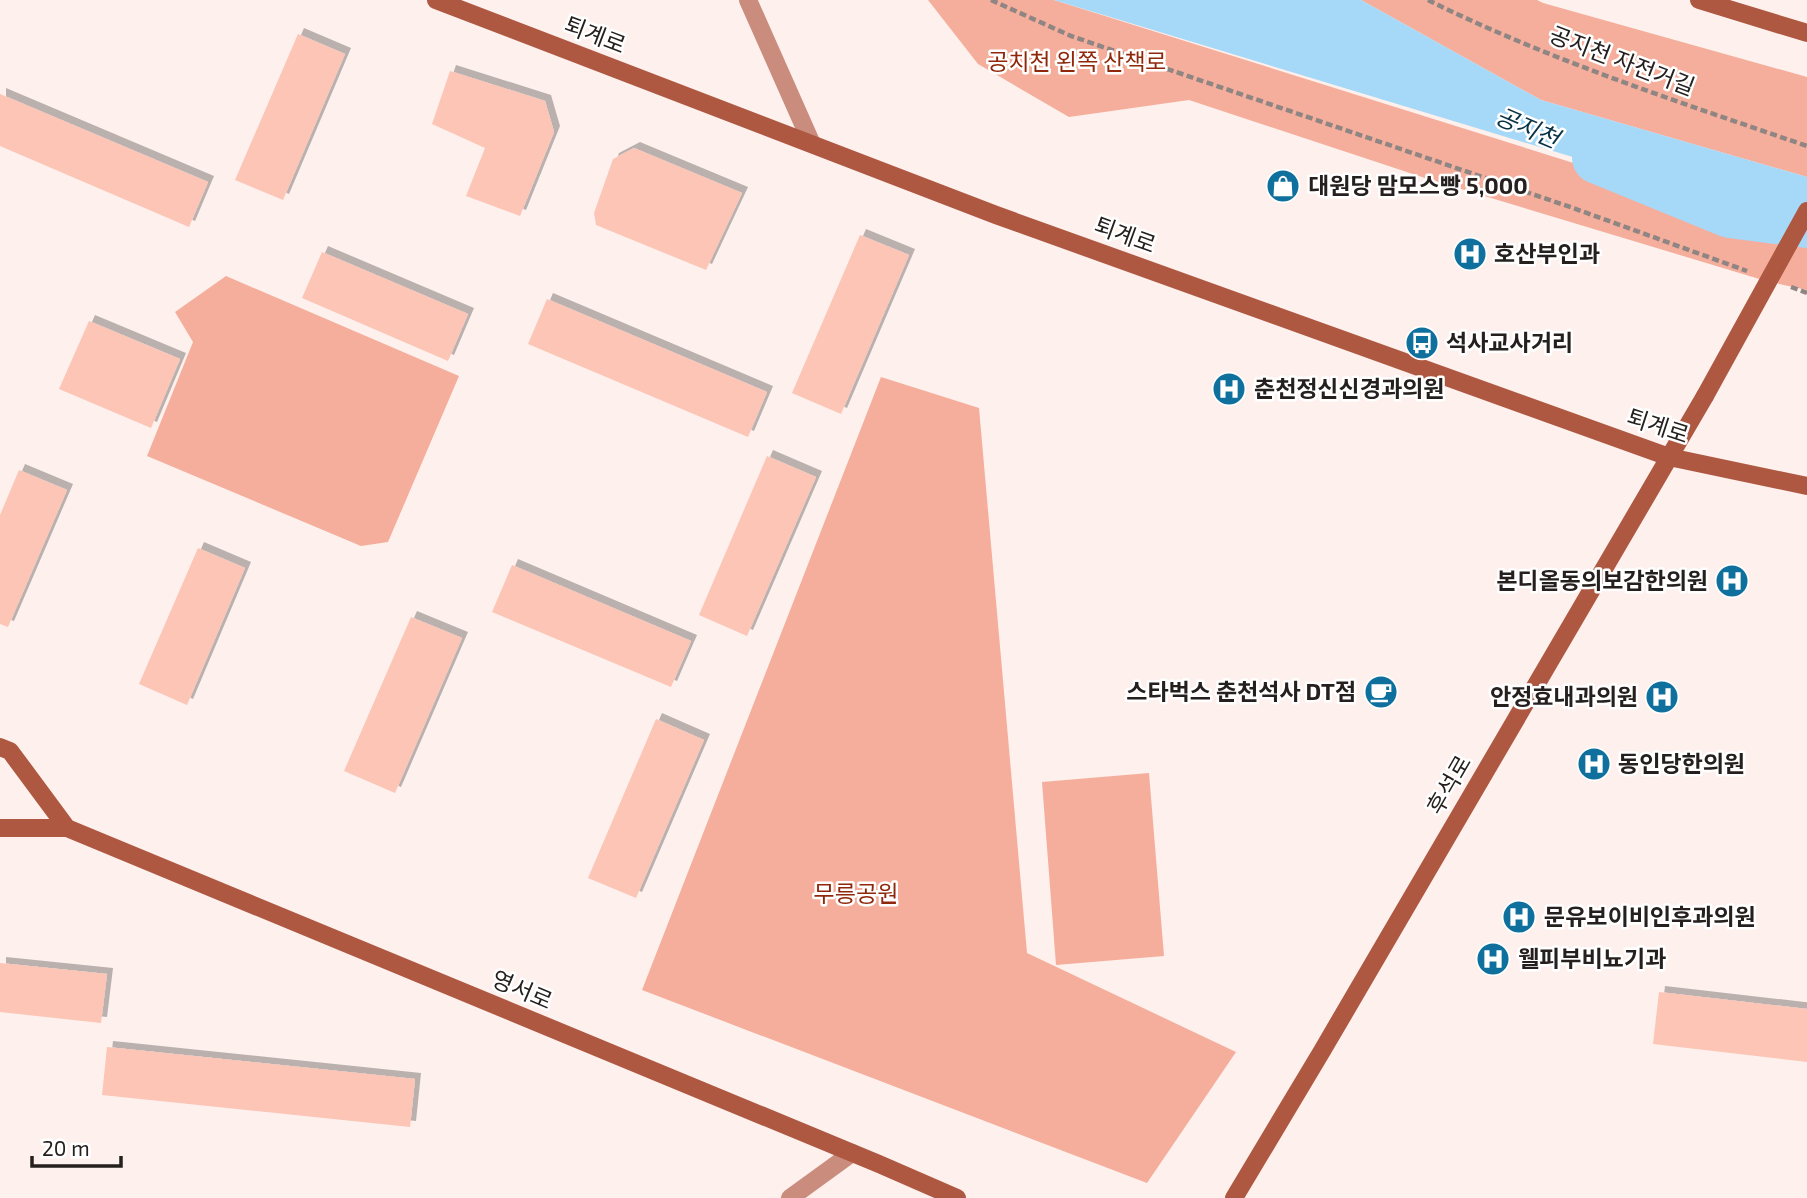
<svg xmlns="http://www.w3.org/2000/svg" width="1807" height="1198" viewBox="0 0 1807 1198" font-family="'Exo 2','Noto Sans KR',sans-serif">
<defs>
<filter id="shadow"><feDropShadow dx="6" dy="-6" stdDeviation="0" flood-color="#0004"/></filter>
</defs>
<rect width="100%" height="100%" fill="#fdf0ed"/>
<path fill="#f5ae9b" d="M928,0H1054L1730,212L1807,234V290L1766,281L1428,179L1189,100L1069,117L978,64Z
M1361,0H1537L1543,3L1807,77V177L1541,100Z
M226,276L459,376L388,542L361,546L147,456L193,342L175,312Z
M881,377L979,408L1027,953L1236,1052L1147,1183L642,990Z
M1149,773L1164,956L1056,965L1042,782Z"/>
<path fill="#a6d8f8" d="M1054,0H1361L1541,100L1807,177V228Z"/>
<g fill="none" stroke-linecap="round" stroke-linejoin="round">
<path stroke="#a6d8f8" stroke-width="52" d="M1598,158L1730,212L1807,222"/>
</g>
<path fill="#fdc5b6" filter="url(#shadow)" d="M298,34L345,54L283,200L235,180Z
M450,71L545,101L554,132L520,216L466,196L485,148L432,124Z
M0,94L208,182L189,227L0,146Z
M634,148L742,193L706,270L596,225L594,213L613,159Z
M860,235L909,255L841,414L792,393Z
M322,252L468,314L448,361L302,298Z
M547,299L767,392L748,437L528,344Z
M89,321L180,359L151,428L59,389Z
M767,456L816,477L747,636L699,615Z
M19,470L67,490L8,627L0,624V515Z
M198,548L245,568L187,705L139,684Z
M512,565L691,641L671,687L492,612Z
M411,617L462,638L395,793L344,771Z
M656,719L704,740L636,898L588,878Z
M0,963L107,974L101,1023L0,1012Z
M1659,992L1807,1009V1062L1653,1044Z
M107,1047L415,1079L410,1127L102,1095Z"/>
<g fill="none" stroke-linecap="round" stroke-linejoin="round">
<path stroke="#8f8684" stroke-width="4.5" stroke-dasharray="7 3.5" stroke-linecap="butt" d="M991,0L1071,36L1573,208L1747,271
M1428,0C1549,60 1679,102 1807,146
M1791,287L1807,293"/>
<path stroke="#c98c7d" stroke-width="18" d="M748,0L811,142
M790,1198L852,1153"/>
<path stroke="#ae5842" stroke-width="18" d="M436,0L996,215L1669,457L1807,486
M1699,0L1807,33
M0,747L10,751L67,828
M0,828H67L879,1164L957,1198
M1234,1198L1322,1051L1705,396"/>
<path stroke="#ae5842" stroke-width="18" d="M1705,396L1807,211"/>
</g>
<defs>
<symbol id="shop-disc" viewBox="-11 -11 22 22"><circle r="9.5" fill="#0f709d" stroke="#fff"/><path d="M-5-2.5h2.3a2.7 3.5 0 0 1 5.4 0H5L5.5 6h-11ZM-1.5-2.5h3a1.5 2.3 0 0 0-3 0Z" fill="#fff"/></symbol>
<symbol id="hospital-disc" viewBox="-11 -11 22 22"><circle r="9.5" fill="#0f709d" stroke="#fff"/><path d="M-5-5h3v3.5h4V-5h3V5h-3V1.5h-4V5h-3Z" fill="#fff"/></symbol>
<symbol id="bus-disc" viewBox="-11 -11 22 22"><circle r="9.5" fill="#0f709d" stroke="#fff"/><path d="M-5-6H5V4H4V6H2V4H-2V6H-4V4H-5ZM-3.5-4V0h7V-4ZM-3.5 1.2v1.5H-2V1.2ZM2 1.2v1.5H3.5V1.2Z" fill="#fff"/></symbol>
<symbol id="cafe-disc" viewBox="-11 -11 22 22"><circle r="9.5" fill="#0f709d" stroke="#fff"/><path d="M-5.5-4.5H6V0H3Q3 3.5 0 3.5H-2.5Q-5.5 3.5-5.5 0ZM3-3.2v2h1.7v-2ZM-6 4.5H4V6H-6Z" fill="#fff"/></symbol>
</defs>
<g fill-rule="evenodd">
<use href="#shop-disc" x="1264" y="167" width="38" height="38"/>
<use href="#hospital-disc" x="1451" y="235" width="38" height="38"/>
<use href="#bus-disc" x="1403" y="324" width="38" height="38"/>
<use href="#hospital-disc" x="1210" y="370" width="38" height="38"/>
<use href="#hospital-disc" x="1713" y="562" width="38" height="38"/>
<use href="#cafe-disc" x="1362" y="673" width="38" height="38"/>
<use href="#hospital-disc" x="1643" y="678" width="38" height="38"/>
<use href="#hospital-disc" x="1575" y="745" width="38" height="38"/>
<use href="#hospital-disc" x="1500" y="898" width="38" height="38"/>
<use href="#hospital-disc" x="1474" y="940" width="38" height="38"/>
</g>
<g text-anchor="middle" stroke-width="5" stroke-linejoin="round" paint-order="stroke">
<g font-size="23" fill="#25201e" stroke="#fff">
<text transform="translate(595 35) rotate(21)" y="8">퇴계로</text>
<text transform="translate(1622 61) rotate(21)" y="8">공지천 자전거길</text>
<text transform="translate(1125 235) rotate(20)" y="8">퇴계로</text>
<text transform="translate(1658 426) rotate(18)" y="8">퇴계로</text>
<text transform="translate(1449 785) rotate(-60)" y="8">후석로</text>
<text transform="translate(522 990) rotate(23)" y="8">영서로</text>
</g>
<g font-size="23" fill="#8f280a" stroke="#fff">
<text x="1077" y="70">공치천 왼쪽 산책로</text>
<text x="856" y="902">무릉공원</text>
</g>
<g font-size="23" font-weight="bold" fill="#25201e" stroke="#fff" text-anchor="start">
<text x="1308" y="194">대원당 맘모스빵 5,000</text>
<text x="1494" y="262">호산부인과</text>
<text x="1446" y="351">석사교사거리</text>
<text x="1254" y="397">춘천정신신경과의원</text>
<text x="1708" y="589" text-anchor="end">본디올동의보감한의원</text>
<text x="1356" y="700" text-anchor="end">스타벅스 춘천석사 DT점</text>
<text x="1638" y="705" text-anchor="end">안정효내과의원</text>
<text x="1618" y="772">동인당한의원</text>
<text x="1544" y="925">문유보이비인후과의원</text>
<text x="1518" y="967">웰피부비뇨기과</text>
</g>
<g font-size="24" font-style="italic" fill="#0a3247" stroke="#fff">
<text transform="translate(1527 128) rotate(23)" y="8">공지천</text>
</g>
</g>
<path d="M32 1156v10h89v-10" fill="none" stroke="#25201e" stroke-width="3.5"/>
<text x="42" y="1156" font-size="21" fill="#25201e" stroke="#ffffff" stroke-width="5" paint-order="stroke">20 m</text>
</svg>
